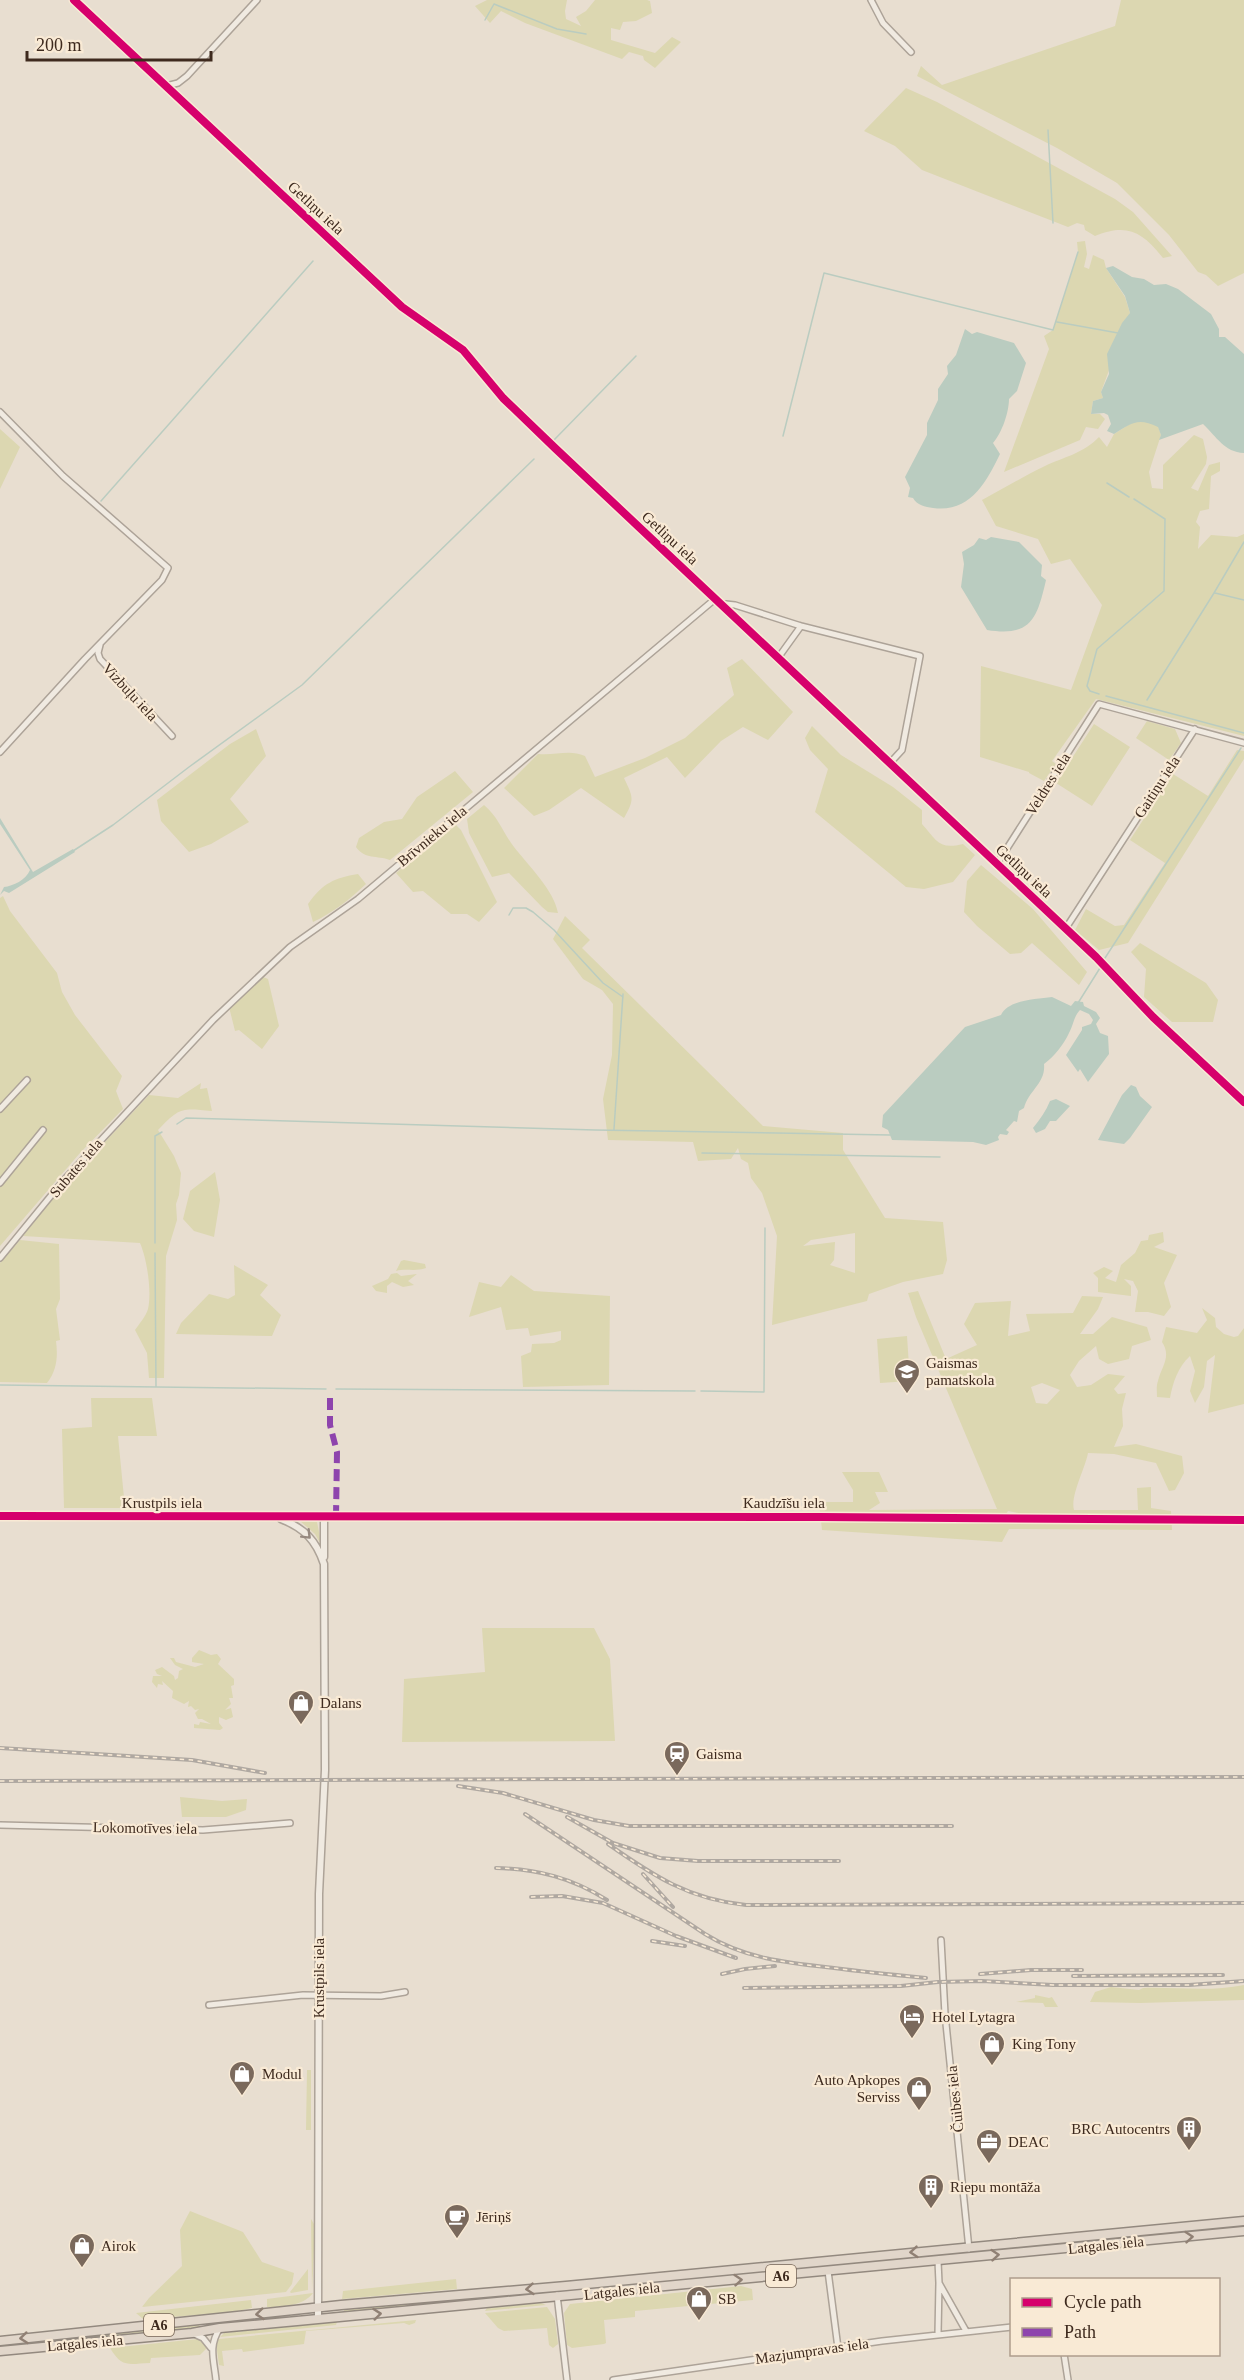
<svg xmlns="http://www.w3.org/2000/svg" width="1244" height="2380" viewBox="0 0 1244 2380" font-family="Georgia,serif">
<rect width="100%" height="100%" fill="#e8ded0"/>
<path fill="#dcd7b1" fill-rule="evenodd" d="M487,0H567L565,11L566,19L581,26L576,17L586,11L595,0H647L650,1L652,13L636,21L623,22L620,30L611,28V40L655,53L672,37L681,42L655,68L644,60L643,56L629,52L622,59L525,23L501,11L490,23L475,6Z
M1121,0H1244V273L1218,286L1206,275L1198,272L1169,235L1117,183L1057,148L917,76L921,66L942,85L1115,26Z
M906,88L937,102L1115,199L1133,212L1172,256L1163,258C1142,232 1128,223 1095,236L1085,230L1084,225L1077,223L1068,227L922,170L895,146L864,131Z
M1085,241L1087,254L1084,267L1089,269L1093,255L1104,260L1106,268L1125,297L1130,313L1101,392L1103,398L1093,401L1091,414H1100L1105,419L1098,429L1086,427L1080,440L1004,472L1049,349L1044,336L1053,330L1078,252L1077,242Z
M1133,422H1148L1158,426L1161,435L1149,472L1152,488L1163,489V465L1194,435L1203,439L1207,457L1206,464L1191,488L1198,491L1209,465L1220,462V471L1211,476L1209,509L1200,511L1196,522L1200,527L1198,549L1211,535L1237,537L1244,534V736L1096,699L1052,761L1056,764L1044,781L1029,773V772L980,757L981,666L1071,690L1102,605L1070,559L1051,564L1038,539L996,526L982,500C1003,489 1024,476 1045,466C1064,457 1084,453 1099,437L1107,447L1114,434Z
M0,429L20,447L0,489Z
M742,659L793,712L768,740L743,727L721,741L685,778L667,757L624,778C633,797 635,799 624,818L581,788L549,810L534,816L504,788L538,754C555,756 569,749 585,756L595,777L645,758L685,738L734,695L727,668Z
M1147,721L1175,729L1181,743L1169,760L1136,738Z
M1094,724L1130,747L1092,806L1056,783Z
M812,726L841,755L893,787L922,810V824C937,841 939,850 963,844L975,855L953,882L924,889L906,887L815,812L828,769L810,750L805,738Z
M256,729L266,756L230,799L249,822L211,844L189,852L161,821L157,800L230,744Z
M1237,750L1244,751V759L1128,943L1099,950L1075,930L1086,909L1115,926L1124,925L1165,863L1130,840L1173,774L1208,796Z
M455,771L473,792L390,860C377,855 365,860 356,847L359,838L384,822L402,819L417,797Z
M484,805C500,819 501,830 514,847C528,865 554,890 558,913L548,912L542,907L509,873L492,877L469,833L467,819Z
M455,824L461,830L497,902L479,922L467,914H451L423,891L413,892L396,873Z
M981,865L1033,909L1087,972L1079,985L1032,943L1021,953L1010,954L977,926L964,912L967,881Z
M358,874L366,884C349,900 334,912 313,922L308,904C323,883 334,878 358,874Z
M3,896L10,911L57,973L62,992L75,1015L122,1076L116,1091L123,1109L80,1153L0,1246V898Z
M565,916L590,940L582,948L763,1126L843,1133V1150L885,1218L943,1222L947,1260L943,1274L903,1282L869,1294L867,1301L772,1325L777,1236L762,1193L751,1178L748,1163L741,1159L738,1148L731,1159L698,1161L693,1142L608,1140L603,1099L612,1055L613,1004L602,990L583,979L553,939ZM855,1233V1273L830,1265L834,1260L835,1242L803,1246L811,1240Z
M1140,943L1206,983L1218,1000L1213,1022H1172L1144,997L1146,969L1131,952Z
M261,976L268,979L279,1026L262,1049L239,1030L235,1031L229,1007Z
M201,1083L200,1089L207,1088L212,1111C181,1108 180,1107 158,1130L174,1156L181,1173L179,1195L176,1204L177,1220L166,1256L164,1378H149L147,1353L135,1330C139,1324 146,1316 148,1309C152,1292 147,1259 140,1243L23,1236L59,1191L149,1095L178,1098Z
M215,1172L220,1200L214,1237L194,1231L183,1219L190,1191Z
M1163,1232L1164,1242L1154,1247L1177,1255L1164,1283L1171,1307L1164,1316L1148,1312H1135L1138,1291L1133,1281L1124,1279L1131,1286V1296L1098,1292V1278L1093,1273L1104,1267L1113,1271L1105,1278L1116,1282L1121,1265L1135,1253L1141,1241L1148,1240L1149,1235Z
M20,1240L59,1244L60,1299L56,1309L60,1340L56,1341C58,1356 57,1371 47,1383L0,1382V1263Z
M404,1260L425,1264L426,1268C415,1272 406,1268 396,1271L401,1261Z
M234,1265L268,1285L260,1295L281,1315L272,1336L176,1334L181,1323L209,1294L228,1299L235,1295Z
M397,1273L401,1276L417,1274L408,1281L414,1285L403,1287L392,1282L387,1286V1293L376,1291L372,1286L388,1279L391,1274Z
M511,1275L534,1291L610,1296L609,1385L523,1387L521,1356L531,1352L532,1344L554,1343L561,1340V1331L530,1336L528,1328L506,1330L501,1307L469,1317L479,1282L501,1287Z
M918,1291L946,1359L977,1345L964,1324L975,1303L1011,1301L1008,1336L1030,1331L1026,1314L1073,1313L1082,1296L1103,1297L1098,1309L1080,1334H1093L1112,1317L1147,1327L1151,1340L1132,1346L1129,1359L1108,1364L1099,1359L1096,1346L1079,1361L1070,1375L1077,1387L1091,1385L1108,1374L1125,1376L1114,1389L1118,1394L1126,1393L1122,1409L1123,1426L1114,1447L1136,1444L1182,1456L1184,1473L1175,1490L1169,1491L1156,1463L1114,1454L1088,1453C1085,1469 1070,1496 1074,1510H1138L1137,1488L1151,1487V1508L1171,1511L1172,1530L1009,1529L1002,1542L822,1530L819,1502H853V1490L842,1472H879L888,1492H875L880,1503L869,1510L997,1509L916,1317L908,1293ZM1042,1383L1060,1390L1047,1404L1036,1403L1031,1387ZM1008,1511L1023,1514L1025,1522L1002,1520Z
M1202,1308L1215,1318L1216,1327L1224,1334L1234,1337L1238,1336L1244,1328V1404L1208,1413L1215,1355L1207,1361L1204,1387L1195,1403L1190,1391L1195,1371L1190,1356C1178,1367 1173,1382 1170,1398L1157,1397C1157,1392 1156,1386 1158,1381C1161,1367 1172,1357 1162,1342L1166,1327L1197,1333L1207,1320Z
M907,1336L910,1381L880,1383L877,1339Z
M91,1398H152L157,1436H118L125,1508H64L62,1429L92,1427Z
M300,1521L317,1522L321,1542L320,1543L315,1534Z
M482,1628H594L610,1659L615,1741L402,1742L404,1679L485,1672Z
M199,1650L211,1655L217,1654L221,1659L218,1664L234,1679V1685L231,1686L233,1698H229L231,1704L225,1710L231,1708L233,1717L226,1720L219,1717V1723L223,1728L220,1730L194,1728V1724L199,1725L200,1722L211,1724L202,1719H198L195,1713L199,1709L195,1710L191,1706L188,1707L189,1701L184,1704L172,1698L173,1691L162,1681L163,1685L158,1684L157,1688L152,1682L153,1676H162L157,1674L155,1670L162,1667L174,1676L175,1680L178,1678L179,1671L183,1669L175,1665L170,1658H174L176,1662L195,1667L204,1664L192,1662V1658Z
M180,1797L222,1801L247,1799L246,1810L226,1817H182Z
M1244,1985V2000L1140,2003L1090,2002L1095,1992L1111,1987L1139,1990L1143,1988C1177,1987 1211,1992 1244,1985Z
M1035,1995L1049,1998L1052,1997L1058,2007H1045L1043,2003L1016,2002L1035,1998Z
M307,2070H311V2130H306Z
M190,2211L243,2232L262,2262L294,2273L292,2284L286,2292L142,2307L149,2298L182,2266L180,2230Z
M311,2219L314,2224L315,2231L312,2290Z
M1244,2223V2227L1211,2231L984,2252V2250Z
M889,2258L890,2260L568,2290V2289Z
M308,2269V2290L291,2293L290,2292Z
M456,2279L457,2289L342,2299L343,2291Z
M741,2286L752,2289L753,2300L635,2311V2317L604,2320L606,2343L604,2344L572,2348L567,2345L564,2313L570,2304Z
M541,2291L543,2294L344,2313V2310Z
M313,2293C304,2306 281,2307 267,2307V2299Z
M251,2300L252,2308L227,2313L143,2319L136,2313Z
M541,2303L546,2305L485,2311L487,2308Z
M547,2307L555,2319L558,2344L553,2348L549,2345L547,2328L504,2331L498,2328L485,2313Z
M416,2320L415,2323L409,2325L404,2323L306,2331L304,2344L243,2352L242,2349L222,2351L224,2366L219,2365L216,2343L219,2339Z
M337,2322L336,2325L220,2337L224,2333Z
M199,2325L200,2327L0,2347V2343Z
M198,2339L205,2342L208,2347L200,2355L151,2358L150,2363C128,2364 122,2368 110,2348Z"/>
<path fill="#baccc0" d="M1113,266L1132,277L1144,279L1154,285L1166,284L1178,289L1211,314L1219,329V337H1225L1244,354V453C1224,452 1217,437 1203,424L1159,440L1161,435L1158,427C1138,417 1131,423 1114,434L1107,431L1111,424L1108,415L1104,413L1091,414L1093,401L1103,398L1101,392L1109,374L1107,354L1122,323L1130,313L1125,296L1106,268Z
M965,329L972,334L977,332L1014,343L1026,363L1017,391L1009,399C1009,412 1002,433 993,443L1000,454C986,483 970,513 933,508C925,507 917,505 913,498L908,497L910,488L905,477L927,435V423L938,400V389L948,374L947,366L956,355Z
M991,537L1019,542L1042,565L1041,576L1046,580C1037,619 1031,637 987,630L961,587L964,564L962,552L974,545L979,538L986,540Z
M0,818L33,872L73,849L75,852L9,893L4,891L0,895L4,887C13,886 26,880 30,870L0,824Z
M1052,997L1071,1006L1075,1001L1083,1002L1084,1006L1096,1012L1100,1018L1096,1024L1100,1033L1108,1036L1109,1054L1088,1082L1080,1069L1078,1072L1066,1055L1082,1030V1027L1091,1024L1093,1020L1089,1014L1080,1010C1073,1018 1074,1024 1069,1033C1064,1044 1054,1057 1044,1064C1046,1083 1028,1091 1024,1108L1019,1111L1017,1122L1014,1121L1006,1130L1009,1132L1007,1135L1000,1134L998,1137L999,1140L986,1145L973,1142L892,1140L888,1130L882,1127L883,1115L965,1027L1001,1015C1008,1000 1036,999 1052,997Z
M1131,1085L1136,1087L1140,1096L1152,1107L1130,1138L1124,1144L1098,1140L1122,1095Z
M1056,1099L1070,1106L1056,1121H1050L1045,1129L1036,1133L1033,1128C1040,1119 1046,1111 1050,1101Z"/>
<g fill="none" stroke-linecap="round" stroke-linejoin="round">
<path stroke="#baccc0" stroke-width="1.5" d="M485,20L494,4L557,29L586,34
M1048,130L1053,223
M1057,322L1118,333
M783,436L824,273L1053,330L1078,252
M554,440L636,356
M1107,483L1129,497
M101,501L313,261
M1215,593L1244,600
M1099,694L1090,691L1087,686L1097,649L1164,591L1165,519L1134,499
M1106,696L1244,733
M1147,700L1214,593L1244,542
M73,851L113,825L189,767L302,685L534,459
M509,915L513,908H526L533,912L554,930L603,983L623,997
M1105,958L1241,748
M1078,1003L1100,968
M177,1124L186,1118L595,1130L890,1135
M614,1129L623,994
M702,1153L940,1157
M155,1243V1136L162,1132
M155,1253L156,1386
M0,1385L326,1389
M336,1389L695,1391
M701,1391L764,1392L765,1228"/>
<defs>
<path id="minor" d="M871,0L883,23L911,52
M166,86L178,83L187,76L257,0
M0,412L63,476L168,568L162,580L85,659L0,752
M722,606L726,604L735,605L801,626L920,656L902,750L890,763
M100,645L98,653L100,659L172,736
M778,658L801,626
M997,864L1099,704L1244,743
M1066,928L1195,729
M1096,957L1153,1017L1244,1102
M0,1109L27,1080
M0,1183L43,1130
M0,1258L63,1181L213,1020L290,947L358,899L715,599
M0,1825L203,1830L290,1823
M941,1940L945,2014L969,2249
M209,2005L303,1995L381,1996L405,1992
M938,2261L939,2283
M828,2271L838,2348
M557,2295L567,2380
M192,2333L203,2338L211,2348
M938,2334L939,2283L966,2331
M1064,2354L1068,2380
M216,2380C214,2360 208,2346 220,2328
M613,2380L882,2341L1012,2327"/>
<path id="tertiary" d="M74,0L402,307L463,350L503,398L556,449L1096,957
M0,1516L821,1517L1244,1520
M324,1517V1557
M281,1519C304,1528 316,1540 324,1564L325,1770L319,1894L318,2319"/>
<path id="trunk" d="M0,2341L341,2305L566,2286L1244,2221
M0,2351L192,2333L220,2328L297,2321L1244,2231"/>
</defs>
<use href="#minor" stroke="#ada398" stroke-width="8"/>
<use href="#tertiary" stroke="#ada398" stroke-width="9"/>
<use href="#trunk" stroke="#93897f" stroke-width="11"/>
<use href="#minor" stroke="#f0eae1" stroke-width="5"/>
<use href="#tertiary" stroke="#f0eae1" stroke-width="6"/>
<use href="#trunk" stroke="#e1d6ca" stroke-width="8"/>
<defs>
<path id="rail" d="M0,1748L192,1760L265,1773
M0,1781L1244,1777
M458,1786L503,1793L594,1820L629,1826H952
M525,1814L705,1934C745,1959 788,1963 834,1968C864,1972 895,1975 926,1978
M567,1817L613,1843L660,1858L698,1861H839
M608,1844C654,1876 688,1899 746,1905L1244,1903
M496,1868C538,1869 572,1878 607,1900
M643,1874L673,1907
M531,1897L562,1896L603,1903L676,1936L736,1958
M652,1941L685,1946
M722,1974L745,1969L775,1966
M980,1974L1031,1970H1082
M1073,1976L1223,1975
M744,1988L901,1986L938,1982L982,1981L1053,1985H1189L1244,1981"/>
</defs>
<use href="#rail" stroke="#afa8a1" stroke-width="4"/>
<use href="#rail" stroke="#f9ead5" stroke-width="1.5" stroke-dasharray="4.5" stroke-linecap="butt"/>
<path stroke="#8e44ad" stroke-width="6" stroke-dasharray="12 6" stroke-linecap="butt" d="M330,1398V1425L337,1452L336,1517"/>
<defs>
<path id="cycleway" d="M74,0L402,307L463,350L503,398L556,449L1096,957L1153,1017L1244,1102
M0,1516L821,1517L1244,1520"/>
</defs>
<use href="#cycleway" stroke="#f9ead5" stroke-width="11"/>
<use href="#cycleway" stroke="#d6006c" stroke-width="8"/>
</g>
<defs><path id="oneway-chevron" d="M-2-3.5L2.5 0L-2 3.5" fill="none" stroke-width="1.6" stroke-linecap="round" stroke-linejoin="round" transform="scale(1.5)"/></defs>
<use stroke="#978a80" href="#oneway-chevron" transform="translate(307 1535) rotate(45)"/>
<g stroke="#908074">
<use href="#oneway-chevron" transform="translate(1189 2237) rotate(-5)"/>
<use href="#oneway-chevron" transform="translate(914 2252) rotate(175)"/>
<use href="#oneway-chevron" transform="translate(995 2255) rotate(-5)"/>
<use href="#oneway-chevron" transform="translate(738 2280) rotate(-5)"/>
<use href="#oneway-chevron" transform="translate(530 2289) rotate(175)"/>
<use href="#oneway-chevron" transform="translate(260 2314) rotate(174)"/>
<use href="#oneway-chevron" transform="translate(377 2314) rotate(-6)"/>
<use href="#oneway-chevron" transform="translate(24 2338) rotate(174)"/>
</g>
<defs>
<symbol id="school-pin" viewBox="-11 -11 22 30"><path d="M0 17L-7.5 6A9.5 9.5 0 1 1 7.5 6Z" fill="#7a695c" stroke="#f9ead5"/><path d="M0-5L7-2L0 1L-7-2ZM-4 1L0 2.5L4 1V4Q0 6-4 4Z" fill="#fff"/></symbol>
<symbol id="shop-pin" viewBox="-11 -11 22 30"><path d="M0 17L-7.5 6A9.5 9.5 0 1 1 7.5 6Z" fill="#7a695c" stroke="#f9ead5"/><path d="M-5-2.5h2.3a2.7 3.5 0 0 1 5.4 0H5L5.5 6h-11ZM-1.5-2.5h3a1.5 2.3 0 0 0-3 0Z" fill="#fff"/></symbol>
<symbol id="station-pin" viewBox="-11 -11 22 30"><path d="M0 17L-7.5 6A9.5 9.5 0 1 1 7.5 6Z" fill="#7a695c" stroke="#f9ead5"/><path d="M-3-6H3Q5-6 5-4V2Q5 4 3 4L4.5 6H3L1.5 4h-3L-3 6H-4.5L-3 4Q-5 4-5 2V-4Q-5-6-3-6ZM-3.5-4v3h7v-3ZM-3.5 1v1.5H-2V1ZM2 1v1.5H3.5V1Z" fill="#fff"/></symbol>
<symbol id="hotel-pin" viewBox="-11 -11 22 30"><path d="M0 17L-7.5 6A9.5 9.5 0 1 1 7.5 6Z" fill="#7a695c" stroke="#f9ead5"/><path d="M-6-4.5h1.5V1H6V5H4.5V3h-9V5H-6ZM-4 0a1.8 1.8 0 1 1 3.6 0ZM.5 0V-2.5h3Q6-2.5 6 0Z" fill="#fff"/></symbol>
<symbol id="building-pin" viewBox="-11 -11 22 30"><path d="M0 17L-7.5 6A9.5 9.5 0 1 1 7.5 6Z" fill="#7a695c" stroke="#f9ead5"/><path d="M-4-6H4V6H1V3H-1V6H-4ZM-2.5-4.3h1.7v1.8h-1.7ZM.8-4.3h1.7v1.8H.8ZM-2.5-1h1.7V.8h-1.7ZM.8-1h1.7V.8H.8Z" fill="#fff"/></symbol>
<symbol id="office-pin" viewBox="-11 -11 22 30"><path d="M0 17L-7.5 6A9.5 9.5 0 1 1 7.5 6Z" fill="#7a695c" stroke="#f9ead5"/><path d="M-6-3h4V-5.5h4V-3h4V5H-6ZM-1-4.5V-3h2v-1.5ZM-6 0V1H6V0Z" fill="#fff"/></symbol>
<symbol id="cafe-pin" viewBox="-11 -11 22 30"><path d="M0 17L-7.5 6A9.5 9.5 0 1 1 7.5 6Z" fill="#7a695c" stroke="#f9ead5"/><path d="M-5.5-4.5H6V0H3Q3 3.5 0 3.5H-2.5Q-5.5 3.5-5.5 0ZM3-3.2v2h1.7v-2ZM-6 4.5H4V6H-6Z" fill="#fff"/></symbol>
</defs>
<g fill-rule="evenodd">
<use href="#school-pin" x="892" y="1357" width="30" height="40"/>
<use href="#shop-pin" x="286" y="1688" width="30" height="40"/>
<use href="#station-pin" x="662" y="1739" width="30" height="40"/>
<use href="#hotel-pin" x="897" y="2002" width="30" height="40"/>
<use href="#shop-pin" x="977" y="2029" width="30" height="40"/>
<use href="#shop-pin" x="227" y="2059" width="30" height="40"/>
<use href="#shop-pin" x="904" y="2074" width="30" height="40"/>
<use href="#building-pin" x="1174" y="2114" width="30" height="40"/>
<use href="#office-pin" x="974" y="2127" width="30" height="40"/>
<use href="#building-pin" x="916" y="2172" width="30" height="40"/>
<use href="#cafe-pin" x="442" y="2202" width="30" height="40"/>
<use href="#shop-pin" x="67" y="2231" width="30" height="40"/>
<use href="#shop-pin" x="684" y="2284" width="30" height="40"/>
</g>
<g text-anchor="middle" stroke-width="4.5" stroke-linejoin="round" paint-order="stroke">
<g fill="#f9ead5" stroke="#766455" stroke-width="1.5">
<rect x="766" y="2265" width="30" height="22" rx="4.5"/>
<rect x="144" y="2314" width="30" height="22" rx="4.5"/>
</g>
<g font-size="14" font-weight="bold" fill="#3e2a1e">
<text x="781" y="2281">A6</text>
<text x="159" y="2330">A6</text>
</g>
<g font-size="15" fill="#3e2a1e" stroke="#f9ead5">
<text transform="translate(316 208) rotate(43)" y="5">Getliņu iela</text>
<text transform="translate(670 538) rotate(43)" y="5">Getliņu iela</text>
<text transform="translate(130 692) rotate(47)" y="5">Vizbuļu iela</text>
<text transform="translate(1048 784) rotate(-58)" y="5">Veldres iela</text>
<text transform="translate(1157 787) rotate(-57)" y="5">Gaitiņu iela</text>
<text transform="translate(432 836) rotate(-40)" y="5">Brīvnieku iela</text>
<text transform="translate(1024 871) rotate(43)" y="5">Getliņu iela</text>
<text transform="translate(76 1168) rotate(-49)" y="5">Subates iela</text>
<text x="162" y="1508">Krustpils iela</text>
<text x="784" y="1508">Kaudzīšu iela</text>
<text transform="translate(145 1828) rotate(1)" y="5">Lokomotīves iela</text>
<text transform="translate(319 1978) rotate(-90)" y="5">Krustpils iela</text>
<text transform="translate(955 2099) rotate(-96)" y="5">Čuibes iela</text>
<text transform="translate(1106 2245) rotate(-6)" y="5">Latgales iela</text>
<text transform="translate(622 2291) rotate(-6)" y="5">Latgales iela</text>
<text transform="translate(85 2343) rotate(-5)" y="5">Latgales iela</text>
<text transform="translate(812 2351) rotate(-8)" y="5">Mazjumpravas iela</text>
</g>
<g font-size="15" fill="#3e2a1e" stroke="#f9ead5" text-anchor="start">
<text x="926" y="1368">Gaismas<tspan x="926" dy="17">pamatskola</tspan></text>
<text x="320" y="1708">Dalans</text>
<text x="696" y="1759">Gaisma</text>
<text x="932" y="2022">Hotel Lytagra</text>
<text x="1012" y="2049">King Tony</text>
<text x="262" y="2079">Modul</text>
<text x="900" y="2085" text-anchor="end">Auto Apkopes<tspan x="900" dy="17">Serviss</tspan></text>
<text x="1170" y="2134" text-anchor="end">BRC Autocentrs</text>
<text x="1008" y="2147">DEAC</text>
<text x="950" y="2192">Riepu montāža</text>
<text x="476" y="2222">Jēriņš</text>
<text x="101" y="2251">Airok</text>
<text x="718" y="2304">SB</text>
</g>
</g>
<rect x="1010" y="2278" width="210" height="78" fill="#f9ead5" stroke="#ae9d8c" stroke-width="1.5"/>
<rect x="1022" y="2298" width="30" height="9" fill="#d6006c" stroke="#ae9d8c" stroke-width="1.5"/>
<text x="1064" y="2308" font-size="18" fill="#3e2a1e">Cycle path</text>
<rect x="1022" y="2328" width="30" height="9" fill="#8e44ad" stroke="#ae9d8c" stroke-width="1.5"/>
<text x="1064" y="2338" font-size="18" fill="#3e2a1e">Path</text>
<path d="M27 51v9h184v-9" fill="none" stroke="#3e2a1e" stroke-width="3"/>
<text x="36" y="51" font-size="18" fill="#3e2a1e" stroke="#f9ead5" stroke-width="4.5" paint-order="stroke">200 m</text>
</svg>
